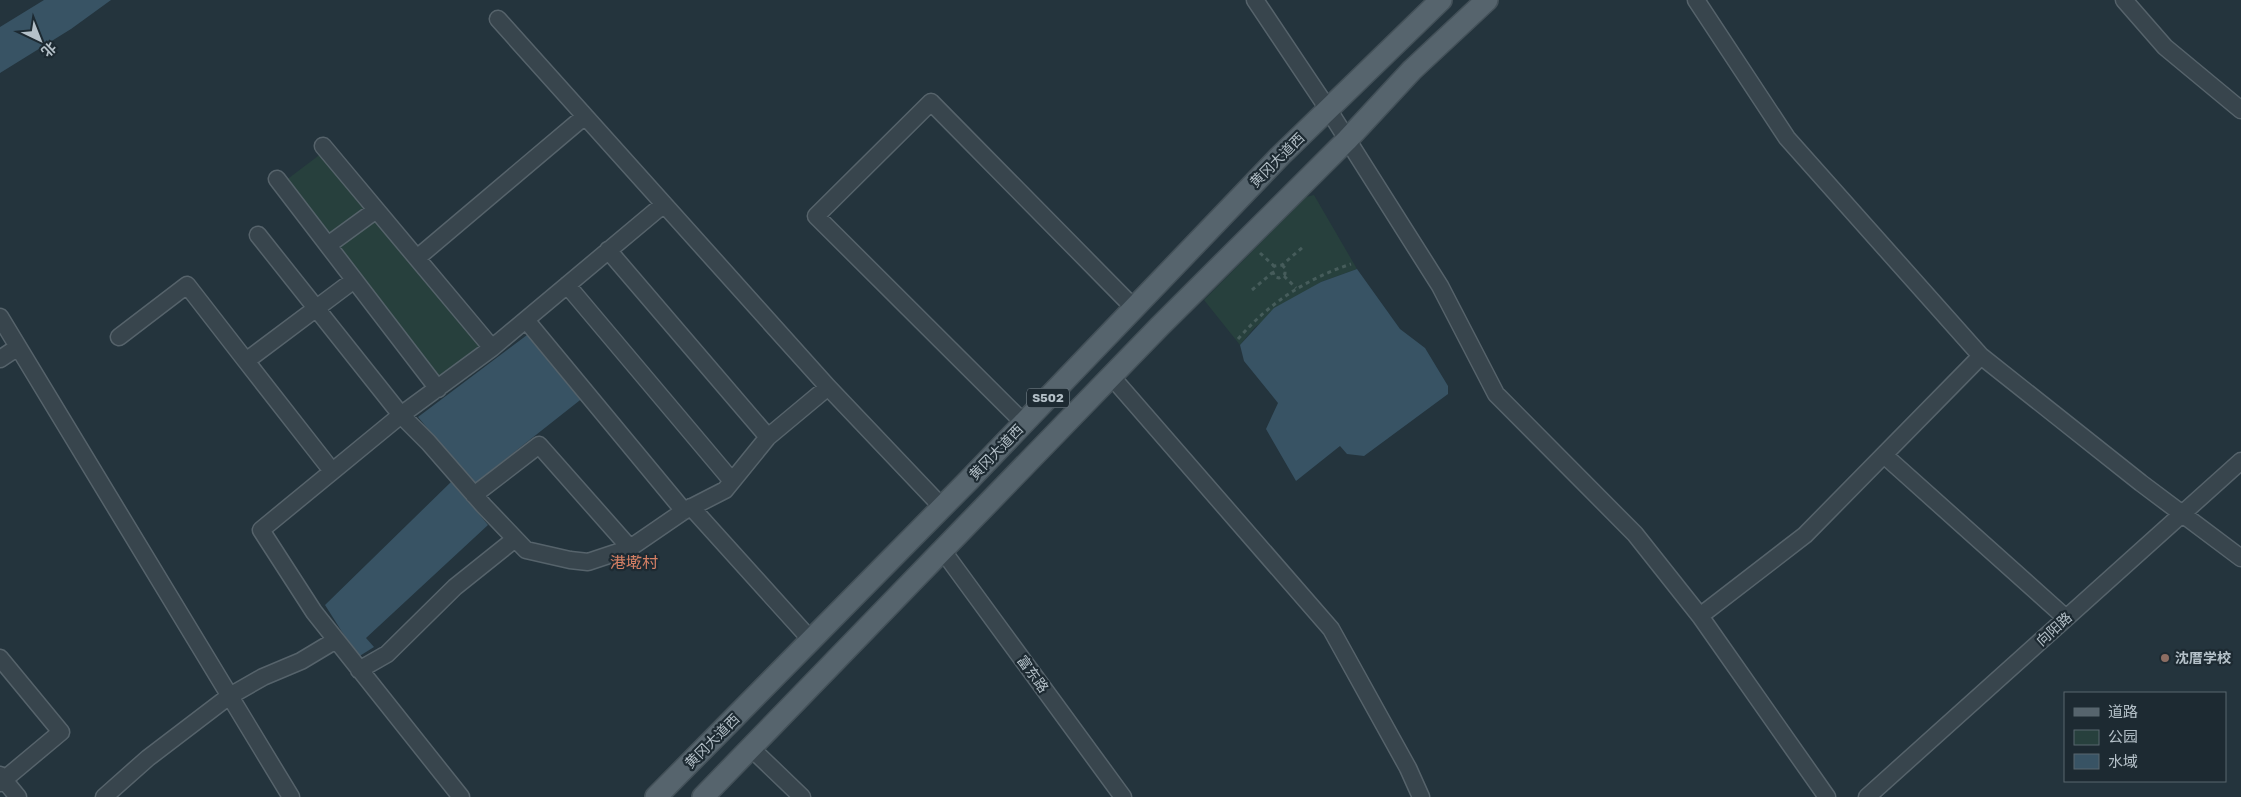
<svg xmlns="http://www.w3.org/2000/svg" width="2241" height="797" viewBox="0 0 2241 797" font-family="Rubik,'Noto Sans SC',sans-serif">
<rect width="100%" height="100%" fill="#24343d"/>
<path fill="#27403d" d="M322,153L481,345L439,376L285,181Z
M1314,195L1357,269L1321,282L1255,327L1240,345L1204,300L1306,197Z"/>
<path fill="#385364" d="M44,0H111L71,29L0,73V27Z
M1357,269L1400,329L1425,348L1448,386V394L1364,456L1347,454L1340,446L1296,481L1266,429L1278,403L1244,361L1240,345L1274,308L1321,282Z
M531,332L584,397L474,484L418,417Z
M452,481L488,525L366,638L374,647L358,657L325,605Z"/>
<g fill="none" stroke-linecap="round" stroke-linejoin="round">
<defs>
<path id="minor" d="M1255,0L1328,109L1440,286L1496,394L1635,534L1700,616L1827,797
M1696,0L1787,138L1981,356L2141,483L2241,558
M2124,0L2165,47L2241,110
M498,19L828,387L942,507
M323,146L492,348
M277,179L438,389
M258,235L401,415L428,442L484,506L526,550L570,560L588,562L630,548L684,511L725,490L768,437L828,387
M328,245L376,210
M608,250L768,437
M417,258L585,116
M567,285L732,481
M0,317L291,797
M526,320L684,511
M119,337L187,285L246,361L354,280
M0,359L18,347
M246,361L332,471
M1111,376L1331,629L1408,768L1421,797
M1024,423L816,216L931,102L1134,308
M1884,455L2066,618
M474,495L539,445L630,548
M691,507L811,640
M943,551L1123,797
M1700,616L1805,535L1981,356
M0,658L61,732L0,783
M359,670L387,654L455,587L515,539
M751,748L802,797
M0,775L18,797
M104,797L148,758L228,697L263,677L301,661L336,640
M461,797L314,612L261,530L401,415L492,348L664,204
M1867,797L2241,461"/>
<path id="major" d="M656,797L969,480L1281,155L1441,0
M703,797L1159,327L1347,140L1412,70L1487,0"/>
</defs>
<use href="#minor" stroke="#56636b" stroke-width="19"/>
<use href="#major" stroke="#445159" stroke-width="24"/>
<path stroke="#465c5b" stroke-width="3" stroke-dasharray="4 4" stroke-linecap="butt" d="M1260,253L1274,266
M1282,265L1285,268V274L1279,278L1275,277L1272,270L1274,266L1282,265L1303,247
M1284,276L1296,288
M1252,290L1272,273
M1238,339C1269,303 1306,279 1351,264"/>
<use href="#minor" stroke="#38454d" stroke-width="16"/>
<use href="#major" stroke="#56646d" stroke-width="21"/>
</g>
<circle fill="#8d6e63" stroke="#1d2a32" stroke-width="2" cx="2165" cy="658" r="5"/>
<g text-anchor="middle" stroke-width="4.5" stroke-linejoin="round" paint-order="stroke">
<rect fill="#1d2a32" stroke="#87939b" stroke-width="1" x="1027" y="388.5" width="42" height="19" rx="4"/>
<g font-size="12" font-weight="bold" fill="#b4c0c8">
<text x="1048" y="402">S502</text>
</g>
<g font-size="14" fill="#b4c0c8" stroke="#1d2a32">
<text transform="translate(1277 160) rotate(-45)" y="5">黄冈大道西</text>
<text transform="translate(996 452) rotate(-46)" y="5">黄冈大道西</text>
<text transform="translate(2054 629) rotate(-42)" y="5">向阳路</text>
<text transform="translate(1033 674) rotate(54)" y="5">富东路</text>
<text transform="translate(712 741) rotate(-45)" y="5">黄冈大道西</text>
</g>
<g font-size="14" font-weight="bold" fill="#b4c0c8" stroke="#1d2a32" text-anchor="start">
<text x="2175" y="663">沈厝学校</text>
</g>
<g font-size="16" fill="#d37f64" stroke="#1d2a32">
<text x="634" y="568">港墘村</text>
</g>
</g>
<rect x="2064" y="692" width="162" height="90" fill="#1d2a32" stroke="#59666e"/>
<rect x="2074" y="708" width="25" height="8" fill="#56646d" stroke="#59666e"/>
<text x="2108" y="717" font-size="15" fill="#b4c0c8">道路</text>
<rect x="2074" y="730" width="25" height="15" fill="#27403d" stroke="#59666e"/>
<text x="2108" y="742" font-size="15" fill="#b4c0c8">公园</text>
<rect x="2074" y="754" width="25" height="15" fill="#385364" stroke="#59666e"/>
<text x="2108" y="767" font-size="15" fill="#b4c0c8">水域</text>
<g transform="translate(40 40) rotate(137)" stroke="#1d2a32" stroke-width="4" paint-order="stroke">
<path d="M0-4L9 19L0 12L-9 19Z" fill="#b4c0c8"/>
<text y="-8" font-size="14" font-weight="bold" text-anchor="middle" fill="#b4c0c8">北</text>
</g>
</svg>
